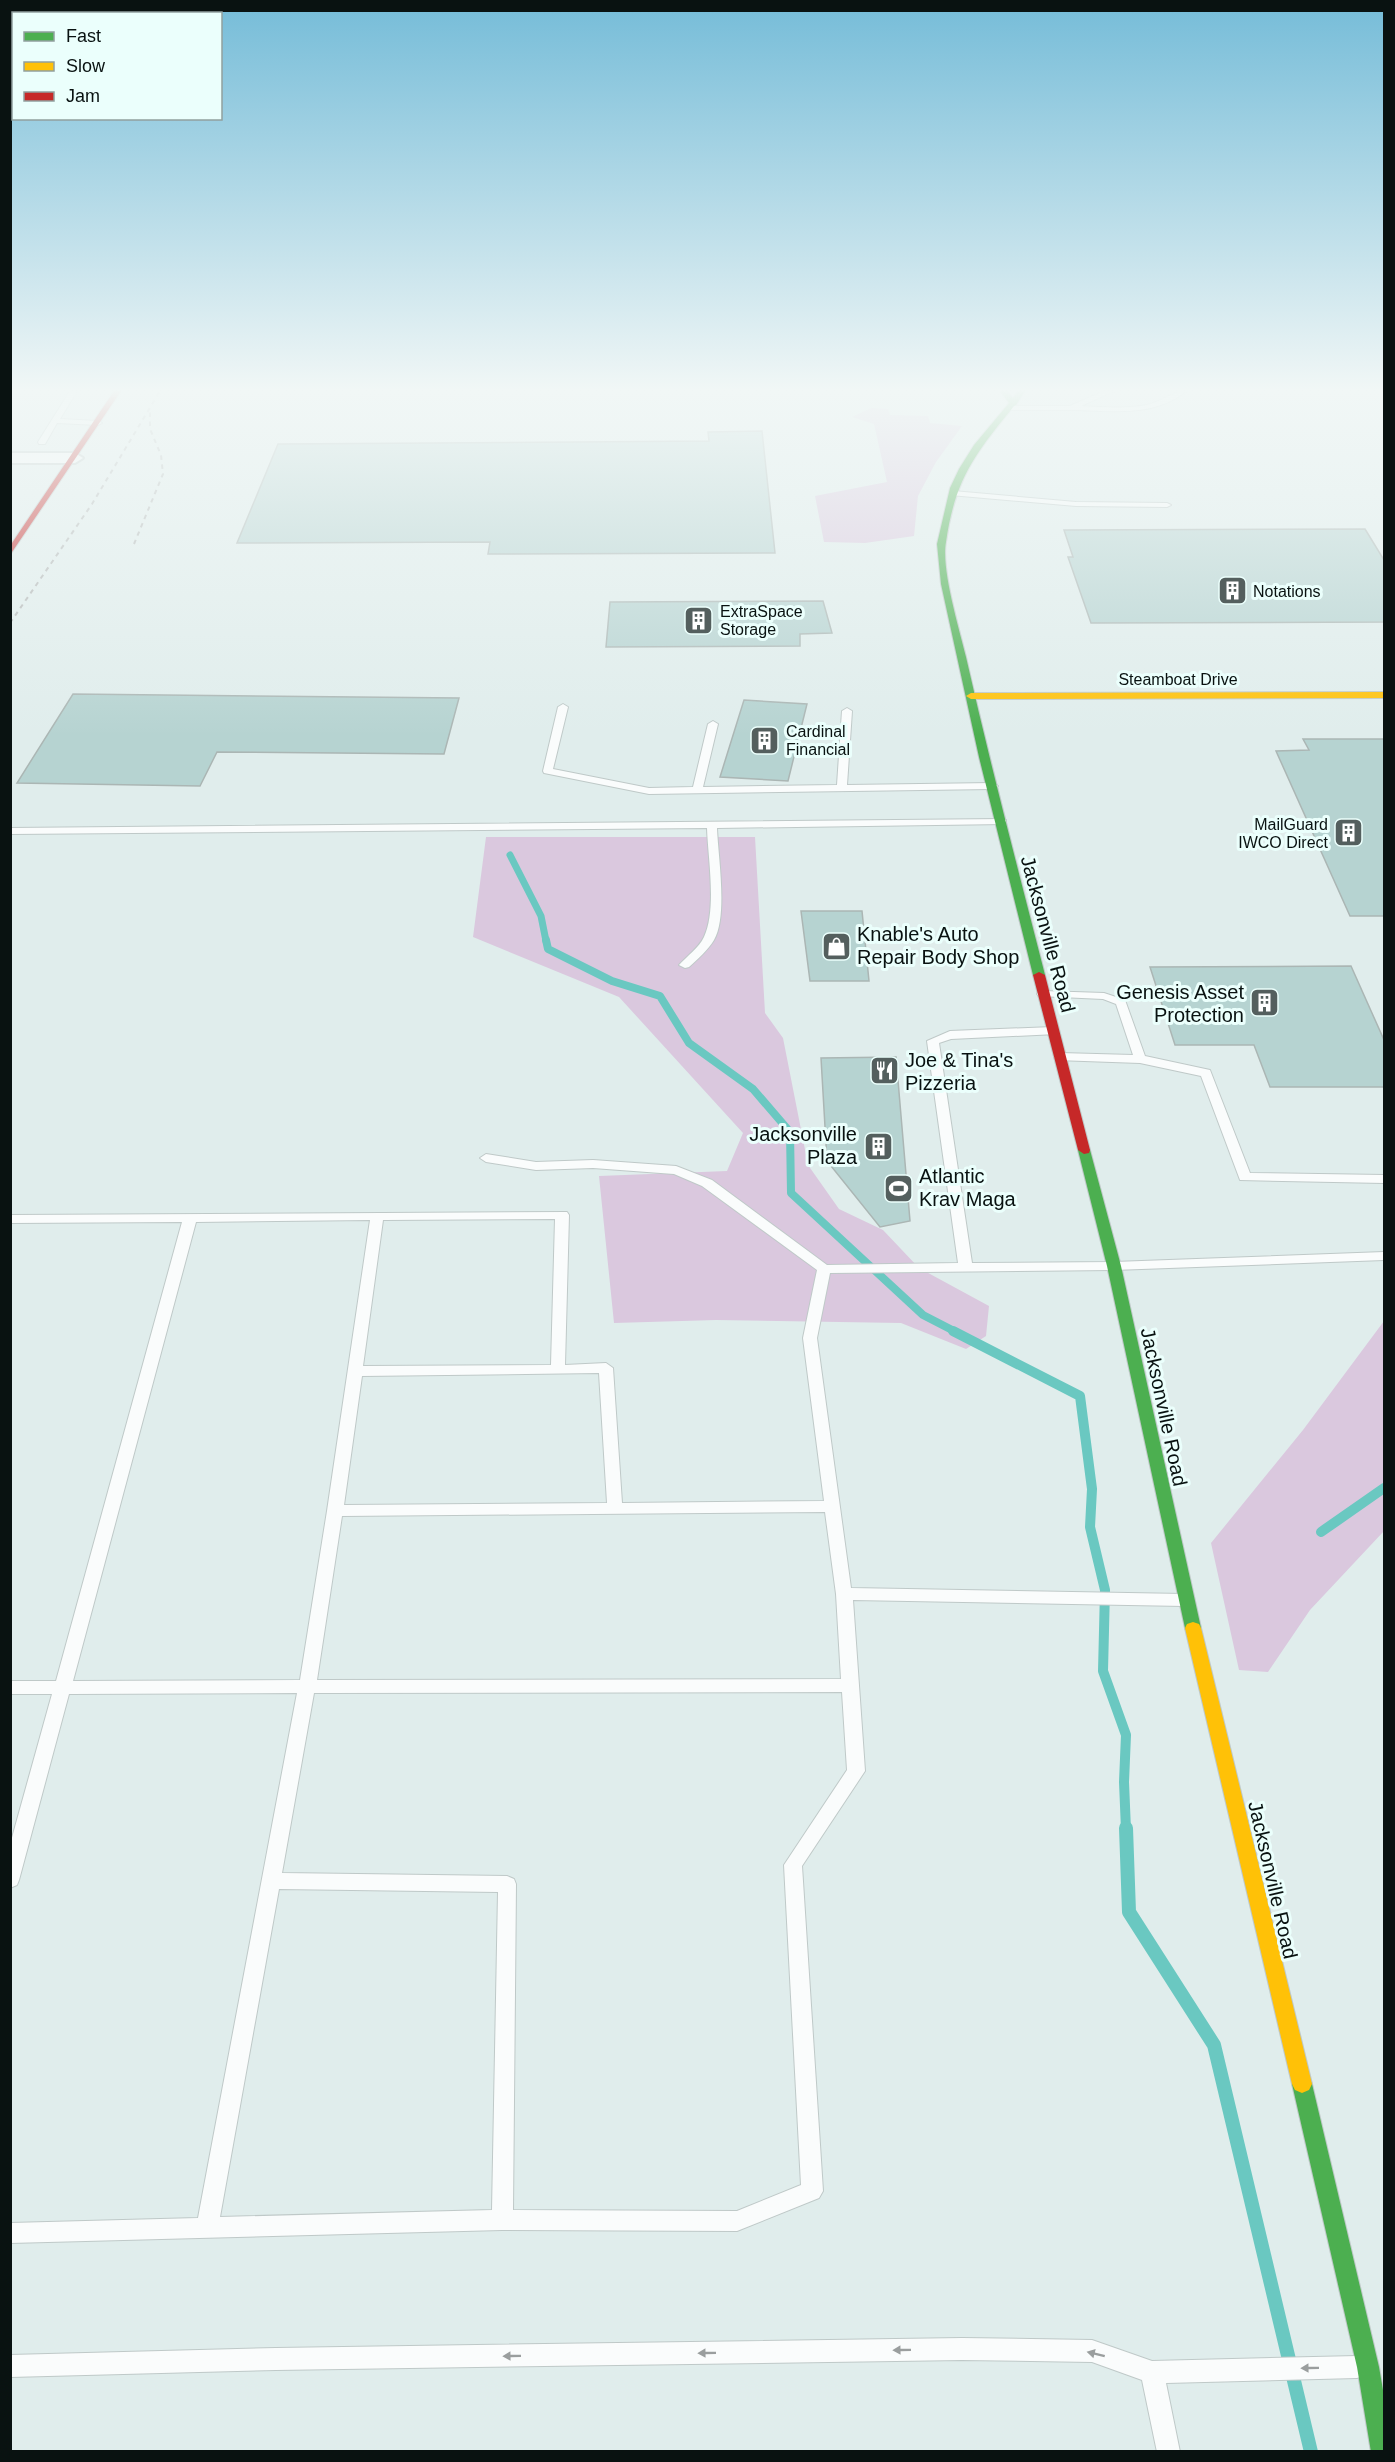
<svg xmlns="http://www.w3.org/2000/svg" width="1395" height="2462" viewBox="0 0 1395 2462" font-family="Arial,sans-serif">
<rect width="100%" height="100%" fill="#e0edec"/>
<path fill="#dac8de" d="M871,408L888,409L890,415L928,416L930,423L962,426L936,462L918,496L914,536L865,543L824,542L815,496L887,482L874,424L852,417Z
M486,837H755L765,1013L783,1038L808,1165L839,1209L883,1230L919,1268L989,1306L986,1336L966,1349L901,1323L716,1320L614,1323L599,1176L727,1171L743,1133L619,997L473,937Z
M1384,1321V1531L1310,1610L1268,1672L1239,1670L1211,1543L1303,1430Z"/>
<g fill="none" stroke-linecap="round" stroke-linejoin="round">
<path stroke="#6ac8c1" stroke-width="7" d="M510,855L541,916L546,941"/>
<path stroke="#6ac8c1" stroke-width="8" d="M546,940L548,949L612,981L660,996L689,1043L753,1089L790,1132L791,1193L923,1315L956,1332"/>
<path stroke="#6ac8c1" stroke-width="10" d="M953,1331L1080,1396L1092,1489L1090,1527L1105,1590L1103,1671L1126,1735L1124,1782L1126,1830
M1321,1532L1384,1488"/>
<path stroke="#6ac8c1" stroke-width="14" d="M1126,1828L1129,1912L1214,2045L1311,2452"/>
</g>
<path fill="#b6d3d1" stroke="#abb6b4" stroke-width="1.5" d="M762,431L775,553L488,554L490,542L237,543L278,444L709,441L708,432Z
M1365,529L1384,560V622L1091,623L1068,557H1073L1064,530Z
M823,601L832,633L800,634V646L606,647L610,602Z
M73,694L459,698L444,754L217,752L200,786L17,783Z
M744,700L807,704L788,781L720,777Z
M1303,739H1384V916H1350L1276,751L1309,750Z
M801,911H862L869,981H810Z
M1351,966L1384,1040V1087H1270L1254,1045H1175L1150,967Z
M896,1057L910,1221L880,1227L827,1161L821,1058Z"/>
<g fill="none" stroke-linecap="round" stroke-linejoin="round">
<defs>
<path id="lane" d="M70,391H77L60,419L98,421L102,423L98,425L57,423L45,444H39L38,442Z
M1104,391H1114L1081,406C1103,407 1126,409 1147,405C1161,402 1173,391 1186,391C1155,417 1113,411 1075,410C1053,410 1032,410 1010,410L1006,408L1010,406H1070Z
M953,491L1076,502L1167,503L1171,505L1167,507L1076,506L950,495L949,493Z
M563,704L568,707L553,769L649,788L693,787L708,724L713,721L718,724L703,787L837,785L842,711L847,708L852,711L847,785L993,783L998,786L993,789L649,794L544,773L543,771L558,707Z
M1002,819L1006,820V824L717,828C718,856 728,916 714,940C708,950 698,959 689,967L685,968L679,965C687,956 699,948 704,937C717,909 708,859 707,828L10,834V828Z
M1043,991L1104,993L1125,1000L1145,1056L1210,1070L1250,1173L1384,1175V1183L1240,1180L1201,1076L1140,1063L1056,1060L1054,1057L1056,1054L1060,1053L1133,1055L1116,1004L1103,999L1039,996L1037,994L1039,992Z
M1053,1027L1057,1028L1059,1031L1057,1034L951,1039L939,1043L972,1263L1114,1262L1384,1252V1260L1114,1270L830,1273L817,1338L851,1588L1184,1594L1190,1596L1192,1600L1190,1604L1184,1606L853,1600L865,1771L802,1866L823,2191L819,2198L737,2231L502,2230L10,2243V2223L198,2218L297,1693L69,1694L19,1880L17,1885L10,1888V1845L52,1694H10V1681H56L182,1222L10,1223V1215L567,1212L569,1215L565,1365L606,1363L613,1368L622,1503L824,1501L803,1338L817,1270L702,1186L674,1174L593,1168L536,1170L486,1162L480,1158L486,1154L536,1162L593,1160L676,1166L712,1180L827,1265L958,1263L927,1041L950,1031ZM555,1219L551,1365L363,1366L383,1220ZM370,1220L327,1511L300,1680L73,1681L196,1222ZM599,1373L607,1503L344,1505L362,1376ZM825,1512L836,1594L841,1679L317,1680L342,1516ZM842,1692L847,1770L784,1865L801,2185L737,2211L513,2210L516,1884L514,1879L507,1876L282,1873L314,1693ZM279,1889L498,1892L492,2210L220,2217Z
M962,2338L1092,2340L1152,2361L1357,2356L1365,2359L1368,2367L1365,2375L1357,2378L1166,2383L1180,2452H1157L1142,2380L1092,2362L962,2360L276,2370L10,2377V2355L276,2348Z"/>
<path id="street" d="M10,453H75L83,458L75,463H10Z"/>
<path id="fast" d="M1000,391H1007L1013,398L1018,391H1025L1016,405L1014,406C975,454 955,479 946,542C941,569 959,628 966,657C990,764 1018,869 1045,975L1039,978L1033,975L979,757L941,584L937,544L950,488L959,469L974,445L1009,403Z
M1084,1146L1090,1150L1121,1266L1201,1628L1199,1632L1193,1634L1187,1632L1185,1628L1107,1266L1078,1150Z
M1302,2075L1309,2078L1312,2084L1379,2367L1384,2396V2452H1371L1357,2367L1292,2084L1295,2078Z"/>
<path id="slow" d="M1384,692V698L971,699L966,696L971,693Z
M1193,1622L1199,1624L1201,1628L1312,2084L1309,2090L1302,2093L1295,2090L1292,2084L1185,1628L1187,1624Z"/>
<path id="jam" d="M114,391H121L10,555V546Z
M1039,972L1045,975L1090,1150L1089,1153L1084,1154L1078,1150L1033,975Z"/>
</defs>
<use href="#lane" stroke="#bfc9c8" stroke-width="2"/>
<use href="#street" stroke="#bfc9c8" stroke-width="4"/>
<use href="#fast" stroke="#bfc9c8" stroke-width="2"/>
<use href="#slow" stroke="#bfc9c8" stroke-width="2"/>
<use href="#jam" stroke="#bfc9c8" stroke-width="2"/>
<use href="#lane" fill="#fafcfc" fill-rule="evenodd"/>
<use href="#street" fill="#fafcfc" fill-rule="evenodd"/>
<use href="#fast" fill="#4caf50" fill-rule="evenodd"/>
<use href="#slow" fill="#ffc107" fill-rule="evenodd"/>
<use href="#jam" fill="#c62828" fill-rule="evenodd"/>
<path stroke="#b2b5b5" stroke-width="2" stroke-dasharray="4.5 4.5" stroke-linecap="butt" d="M134,544L163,474L161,455L150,429V410
M10,623L92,504L160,391"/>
</g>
<defs><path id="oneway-solid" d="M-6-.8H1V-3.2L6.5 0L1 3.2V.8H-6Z" transform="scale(1.5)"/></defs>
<g fill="#9a9e9e">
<use href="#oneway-solid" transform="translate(902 2350) rotate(179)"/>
<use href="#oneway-solid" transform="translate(707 2353) rotate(179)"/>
<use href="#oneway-solid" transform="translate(1096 2354) rotate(-166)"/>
<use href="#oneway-solid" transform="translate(512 2356) rotate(179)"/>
<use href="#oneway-solid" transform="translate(1310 2368) rotate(179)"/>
</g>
<linearGradient id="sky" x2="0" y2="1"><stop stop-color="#75bcd8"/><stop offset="0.53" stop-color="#f1f7f6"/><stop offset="1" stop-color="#f1f7f6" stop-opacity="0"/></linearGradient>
<rect width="1395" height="736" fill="url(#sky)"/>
<defs>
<symbol id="building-square" viewBox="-11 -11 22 22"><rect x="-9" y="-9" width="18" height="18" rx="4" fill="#545f5e" stroke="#ebfffc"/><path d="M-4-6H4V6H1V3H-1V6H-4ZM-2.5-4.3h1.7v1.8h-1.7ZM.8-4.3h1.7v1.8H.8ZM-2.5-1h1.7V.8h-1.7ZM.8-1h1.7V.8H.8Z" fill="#fff"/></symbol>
<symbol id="shop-square" viewBox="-11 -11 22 22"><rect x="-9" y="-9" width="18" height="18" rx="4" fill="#545f5e" stroke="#ebfffc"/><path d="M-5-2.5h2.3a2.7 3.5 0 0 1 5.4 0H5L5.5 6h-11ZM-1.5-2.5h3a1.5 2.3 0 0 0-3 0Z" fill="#fff"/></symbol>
<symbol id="restaurant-square" viewBox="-11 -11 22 22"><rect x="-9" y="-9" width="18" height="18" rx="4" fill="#545f5e" stroke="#ebfffc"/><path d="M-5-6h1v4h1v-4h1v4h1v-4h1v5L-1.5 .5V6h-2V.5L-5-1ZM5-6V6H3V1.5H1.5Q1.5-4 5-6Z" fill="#fff"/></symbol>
<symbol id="stadium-square" viewBox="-11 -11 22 22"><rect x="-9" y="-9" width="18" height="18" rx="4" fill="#545f5e" stroke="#ebfffc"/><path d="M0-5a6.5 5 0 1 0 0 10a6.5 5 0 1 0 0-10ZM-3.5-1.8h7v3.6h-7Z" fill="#fff"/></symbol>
</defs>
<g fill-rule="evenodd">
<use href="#building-square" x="1216" y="574" width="33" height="33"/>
<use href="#building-square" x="682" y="604" width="33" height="33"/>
<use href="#building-square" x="748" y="724" width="33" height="33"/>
<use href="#building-square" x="1332" y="816" width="33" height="33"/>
<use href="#shop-square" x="820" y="930" width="33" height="33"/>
<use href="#building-square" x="1248" y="986" width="33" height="33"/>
<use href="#restaurant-square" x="868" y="1054" width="33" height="33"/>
<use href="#building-square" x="862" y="1130" width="33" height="33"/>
<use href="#stadium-square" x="882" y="1172" width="33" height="33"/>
</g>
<g text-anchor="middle" stroke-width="6" stroke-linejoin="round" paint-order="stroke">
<g font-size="16" fill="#091211" stroke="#ebfffc" text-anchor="start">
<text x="1253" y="597">Notations</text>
<text x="720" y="617">ExtraSpace<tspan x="720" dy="18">Storage</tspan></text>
<text x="786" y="737">Cardinal<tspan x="786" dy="18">Financial</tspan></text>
<text x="1328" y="830" text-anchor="end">MailGuard<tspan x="1328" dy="18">IWCO Direct</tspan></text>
</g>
<g font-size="16" fill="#091211" stroke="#ebfffc">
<text x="1178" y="685">Steamboat Drive</text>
</g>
<g font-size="20" fill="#091211" stroke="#ebfffc" text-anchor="start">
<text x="857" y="941">Knable's Auto<tspan x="857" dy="23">Repair Body Shop</tspan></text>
<text x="1244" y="999" text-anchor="end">Genesis Asset<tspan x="1244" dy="23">Protection</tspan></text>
<text x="905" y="1067">Joe &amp; Tina's<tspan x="905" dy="23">Pizzeria</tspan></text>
<text x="857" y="1141" text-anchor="end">Jacksonville<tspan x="857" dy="23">Plaza</tspan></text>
<text x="919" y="1183">Atlantic<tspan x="919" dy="23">Krav Maga</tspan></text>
</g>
<g font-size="20" fill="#091211" stroke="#ebfffc">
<text transform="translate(1048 934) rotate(75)" y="7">Jacksonville Road</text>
<text transform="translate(1164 1407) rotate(78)" y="7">Jacksonville Road</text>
<text transform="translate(1273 1880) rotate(77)" y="7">Jacksonville Road</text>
</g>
</g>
<rect width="1395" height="2462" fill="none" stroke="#091211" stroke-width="24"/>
<rect x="12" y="12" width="210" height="108" fill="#ebfffc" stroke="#91a09e" stroke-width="1.5"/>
<rect x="24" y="32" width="30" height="9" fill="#4caf50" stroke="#91a09e" stroke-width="1.5"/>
<text x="66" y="42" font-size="18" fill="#091211">Fast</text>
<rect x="24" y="62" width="30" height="9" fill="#ffc107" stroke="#91a09e" stroke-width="1.5"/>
<text x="66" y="72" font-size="18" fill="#091211">Slow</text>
<rect x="24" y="92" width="30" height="9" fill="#c62828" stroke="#91a09e" stroke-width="1.5"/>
<text x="66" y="102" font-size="18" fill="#091211">Jam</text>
</svg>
